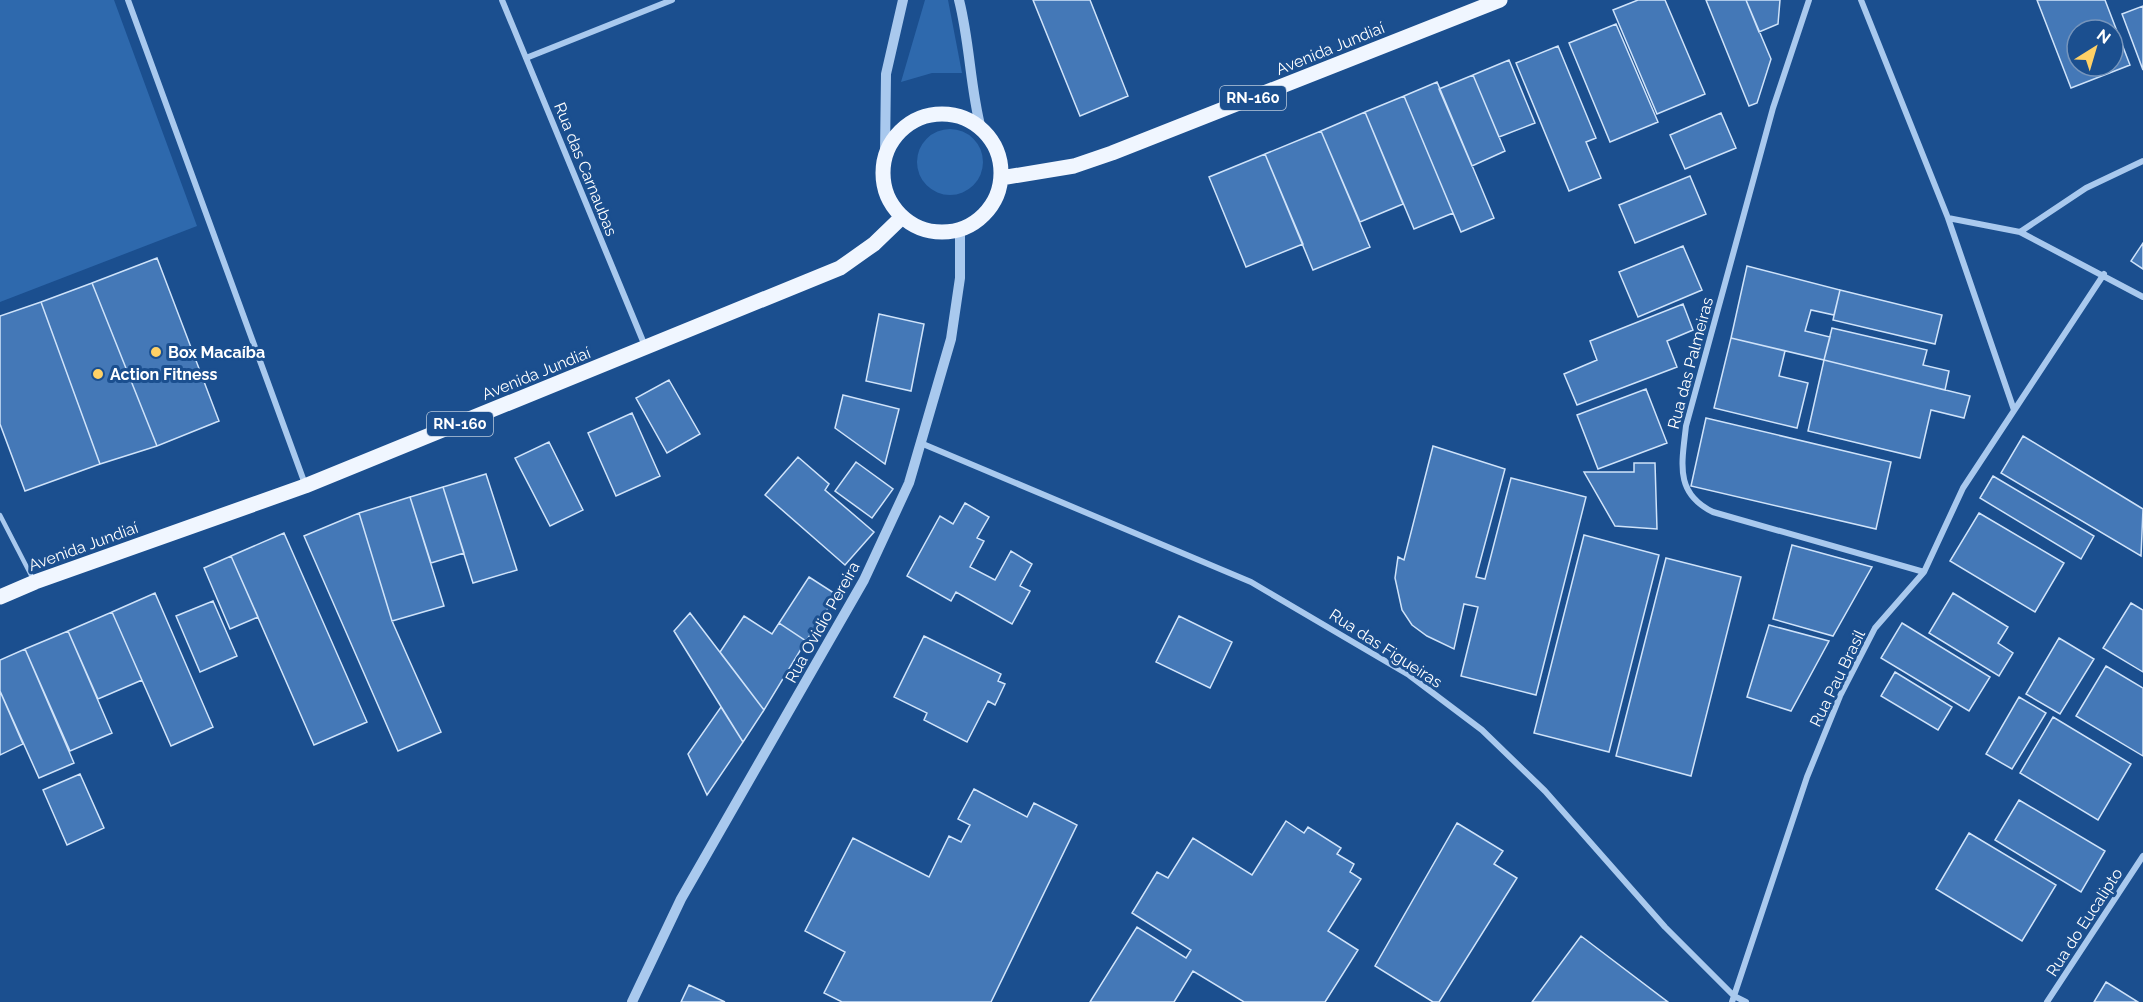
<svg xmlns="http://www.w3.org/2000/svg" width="2143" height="1002" viewBox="0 0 2143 1002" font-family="Raleway,sans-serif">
<rect width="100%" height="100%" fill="#1b4f8f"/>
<path fill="#2e69ad" d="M0,0H114L197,226L0,302Z
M925,0H948L962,73H932L901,82Z
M917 162a33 33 0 1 1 66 0a33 33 0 1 1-66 0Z"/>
<path fill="#4478b7" stroke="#cfe3fa" stroke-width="1.5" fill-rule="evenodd" d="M1033,0H1090L1128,96L1080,116Z
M1638,0H1665L1705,94L1657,114L1613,10Z
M1706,0H1746L1771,59L1757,103L1749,106Z
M1746,0H1780L1778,24L1759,32Z
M2037,0H2105L2130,65L2071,88ZM2077,30H2113V66H2077Z
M2143,6V70L2122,14Z
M1616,24L1658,122L1610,142L1569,43Z
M1558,46L1596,138L1586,142L1601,178L1569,191L1516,63Z
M1509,60L1535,123L1499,137L1473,75Z
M1473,75L1505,151L1472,166L1439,89Z
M1437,82L1494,218L1461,232L1404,96Z
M1404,96L1453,213L1414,229L1365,112Z
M1365,112L1403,204L1360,222L1321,131Z
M1721,113L1736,148L1685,169L1670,135Z
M1321,131L1370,247L1313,270L1265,154Z
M1265,154L1303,244L1246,267L1209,177Z
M1690,176L1706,214L1635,243L1619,205Z
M2143,243V269L2131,261Z
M1683,246L1702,290L1638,317L1619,272Z
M157,258L219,421L157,446L92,283Z
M1747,266L1840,290L1834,315L1811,310L1805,331L1830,337L1824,360L1731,338Z
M92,283L157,446L100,464L41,302Z
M1840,290L1942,315L1935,344L1833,320Z
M41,302L100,464L25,491L0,424V316Z
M1683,304L1693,330L1667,341L1677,367L1577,405L1564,374L1597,360L1590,341Z
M879,314L924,324L911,391L866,381Z
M1832,328L1927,350L1923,365L1949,371L1945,390L1824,360Z
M1731,338L1785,351L1779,376L1808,383L1797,428L1714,408Z
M1824,360L1970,396L1964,418L1931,410L1920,458L1808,431Z
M669,380L700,434L667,453L636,398Z
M1646,389L1667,443L1598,469L1577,415Z
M843,395L899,409L885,464L835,428Z
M632,413L660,476L616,496L588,433Z
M1706,418L1891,462L1876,529L1691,486Z
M2023,436L2143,509L2141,556L2001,473Z
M549,442L583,510L550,526L515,458Z
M1433,446L1505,469L1476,577L1485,579L1511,478L1586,497L1536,695L1461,676L1478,607L1464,604L1454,649L1427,636L1412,625L1402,610L1395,578L1398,557L1404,560Z
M798,457L829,484L825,490L874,532L845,565L765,495Z
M856,462L893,489L872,518L835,491Z
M1634,463H1655L1657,529L1615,526L1584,472H1634Z
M486,474L517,570L473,583L443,487Z
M1993,476L2094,536L2081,559L1980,498Z
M443,487L464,553L431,563L410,497Z
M410,497L444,606L392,621L359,513Z
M965,503L989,517L977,538L984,541L970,567L995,580L1011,551L1032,564L1020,586L1030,591L1012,624L956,592L951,601L907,576L940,516L953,524Z
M359,513L392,621L441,732L398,751L304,536Z
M1979,513L2064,563L2035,612L1950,561Z
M284,533L367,722L314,745L231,556Z
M1584,535L1659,555L1609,752L1534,733Z
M1792,545L1872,567L1833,636L1773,619Z
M231,556L258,617L230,629L204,568Z
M1666,558L1741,577L1691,776L1616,756Z
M809,577L837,595L806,641L779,623Z
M155,593L213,727L171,746L112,612Z
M1953,593L2008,627L1998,643L2013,653L1999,676L1929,633Z
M213,601L237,656L200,672L176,616Z
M2131,603L2143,610V672L2103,648Z
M112,612L142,680L98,699L68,631Z
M690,613L764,710L743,742L674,631Z
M744,616L772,634L779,623L806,641L764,710L720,652Z
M1179,616L1232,642L1210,688L1156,662Z
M1902,623L1990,677L1969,711L1881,658Z
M1769,625L1829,641L1791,711L1747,697Z
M68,631L112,733L70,751L25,649Z
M924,636L1001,674L998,681L1005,684L995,705L988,701L967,742L924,720L927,713L894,697Z
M2059,638L2094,659L2060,714L2026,694Z
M25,649L74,763L39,778L0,691V660Z
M2106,666L2143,688V756L2076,716Z
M1895,672L1952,707L1938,730L1881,696Z
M0,691L23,744L0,755Z
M2019,697L2046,713L2012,769L1986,754Z
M721,707L743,742L707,795L688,754Z
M2053,717L2131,764L2098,820L2020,773Z
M80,774L104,828L67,845L43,790Z
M974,789L1027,817L1034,803L1077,825L991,1002H842L824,993L845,952L805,931L853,838L929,877L949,836L961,842L970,825L958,819Z
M2019,800L2105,851L2081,892L1995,840Z
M1286,821L1304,833L1308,827L1341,848L1337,854L1354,864L1350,872L1361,879L1328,931L1358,950L1325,1002H1244L1193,971L1174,1002H1090L1137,927L1186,958L1191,950L1132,913L1157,872L1168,878L1193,838L1252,875Z
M1457,823L1503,851L1494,864L1517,878L1439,1002H1433L1375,966Z
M1969,833L2056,885L2022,941L1936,889Z
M1581,936L1668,1002H1532Z
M2106,982L2138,1002H2094Z
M689,985L725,1002H681Z"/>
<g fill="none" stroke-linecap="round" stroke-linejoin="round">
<path stroke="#a9c9ee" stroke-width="4.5" d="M0,515L33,579"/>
<path stroke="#a9c9ee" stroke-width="6" d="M128,0L305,484
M502,0L645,346
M1809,0L1773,108L1686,426C1682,463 1674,493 1713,512L1924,572
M1861,0L1948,218L2014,410
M526,58L672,0
M1948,218L2020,232L2143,297
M2020,232L2086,188L2143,161
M923,444L1251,582L1409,675L1482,730L1545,791L1665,927L1734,996L1746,1002
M1732,1002L1807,777L1840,696L1875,628L1924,572L1963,488L2104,274
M2047,1002L2143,856"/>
<path stroke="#a9c9ee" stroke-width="10" d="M959,0C970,43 970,87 981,129
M885,154L886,74L903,0
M632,1002L681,899L864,580L909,483L951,339L960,278V229"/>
<path stroke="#f0f6ff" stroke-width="15" d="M883 173a59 59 0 1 1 118 0a59 59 0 1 1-118 0Z
M1001,178L1074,166L1112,153L1500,0
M0,597L35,582L305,486L840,268L874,244L902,217"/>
</g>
<g fill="#ffd166" stroke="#1b4f8f" stroke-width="2">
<circle cx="156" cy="352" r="6"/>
<circle cx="98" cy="374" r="6"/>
</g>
<g text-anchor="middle" stroke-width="6" stroke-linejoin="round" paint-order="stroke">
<g fill="#1b4f8f" stroke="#bbcadd" stroke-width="1.5">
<rect x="1220" y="86" width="66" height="24" rx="4.5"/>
<rect x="427" y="412" width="66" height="24" rx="4.5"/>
</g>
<g font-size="15" font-weight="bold" fill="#fff">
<text x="1253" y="103">RN-160</text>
<text x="460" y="429">RN-160</text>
</g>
<g font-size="16" fill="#fff" stroke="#1b4f8f">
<text transform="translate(1330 48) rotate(-22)" y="6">Avenida Jundiaí</text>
<text transform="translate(586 169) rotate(68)" y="6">Rua das Carnaubas</text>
<text transform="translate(1690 363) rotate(-75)" y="6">Rua das Palmeiras</text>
<text transform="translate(536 373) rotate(-22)" y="6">Avenida Jundiaí</text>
<text transform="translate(83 546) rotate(-20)" y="6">Avenida Jundiaí</text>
<text transform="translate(822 622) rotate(-61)" y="6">Rua Ovidio Pereira</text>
<text transform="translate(1386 648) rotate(33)" y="6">Rua das Figueiras</text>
<text transform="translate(1837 678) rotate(-64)" y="6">Rua Pau Brasil</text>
<text transform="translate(2084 922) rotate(-57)" y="6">Rua do Eucalipto</text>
</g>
<g font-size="16" font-weight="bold" fill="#fff" stroke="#1b4f8f" text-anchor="start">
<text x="168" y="358">Box Macaíba</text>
<text x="110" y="380">Action Fitness</text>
</g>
</g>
<g transform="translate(2095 48) rotate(37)"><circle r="28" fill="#1b4f8f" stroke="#7695bc" stroke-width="1.5"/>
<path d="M0-4.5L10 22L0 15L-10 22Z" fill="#ffd166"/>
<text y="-9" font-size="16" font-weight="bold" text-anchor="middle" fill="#ffffff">N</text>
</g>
</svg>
